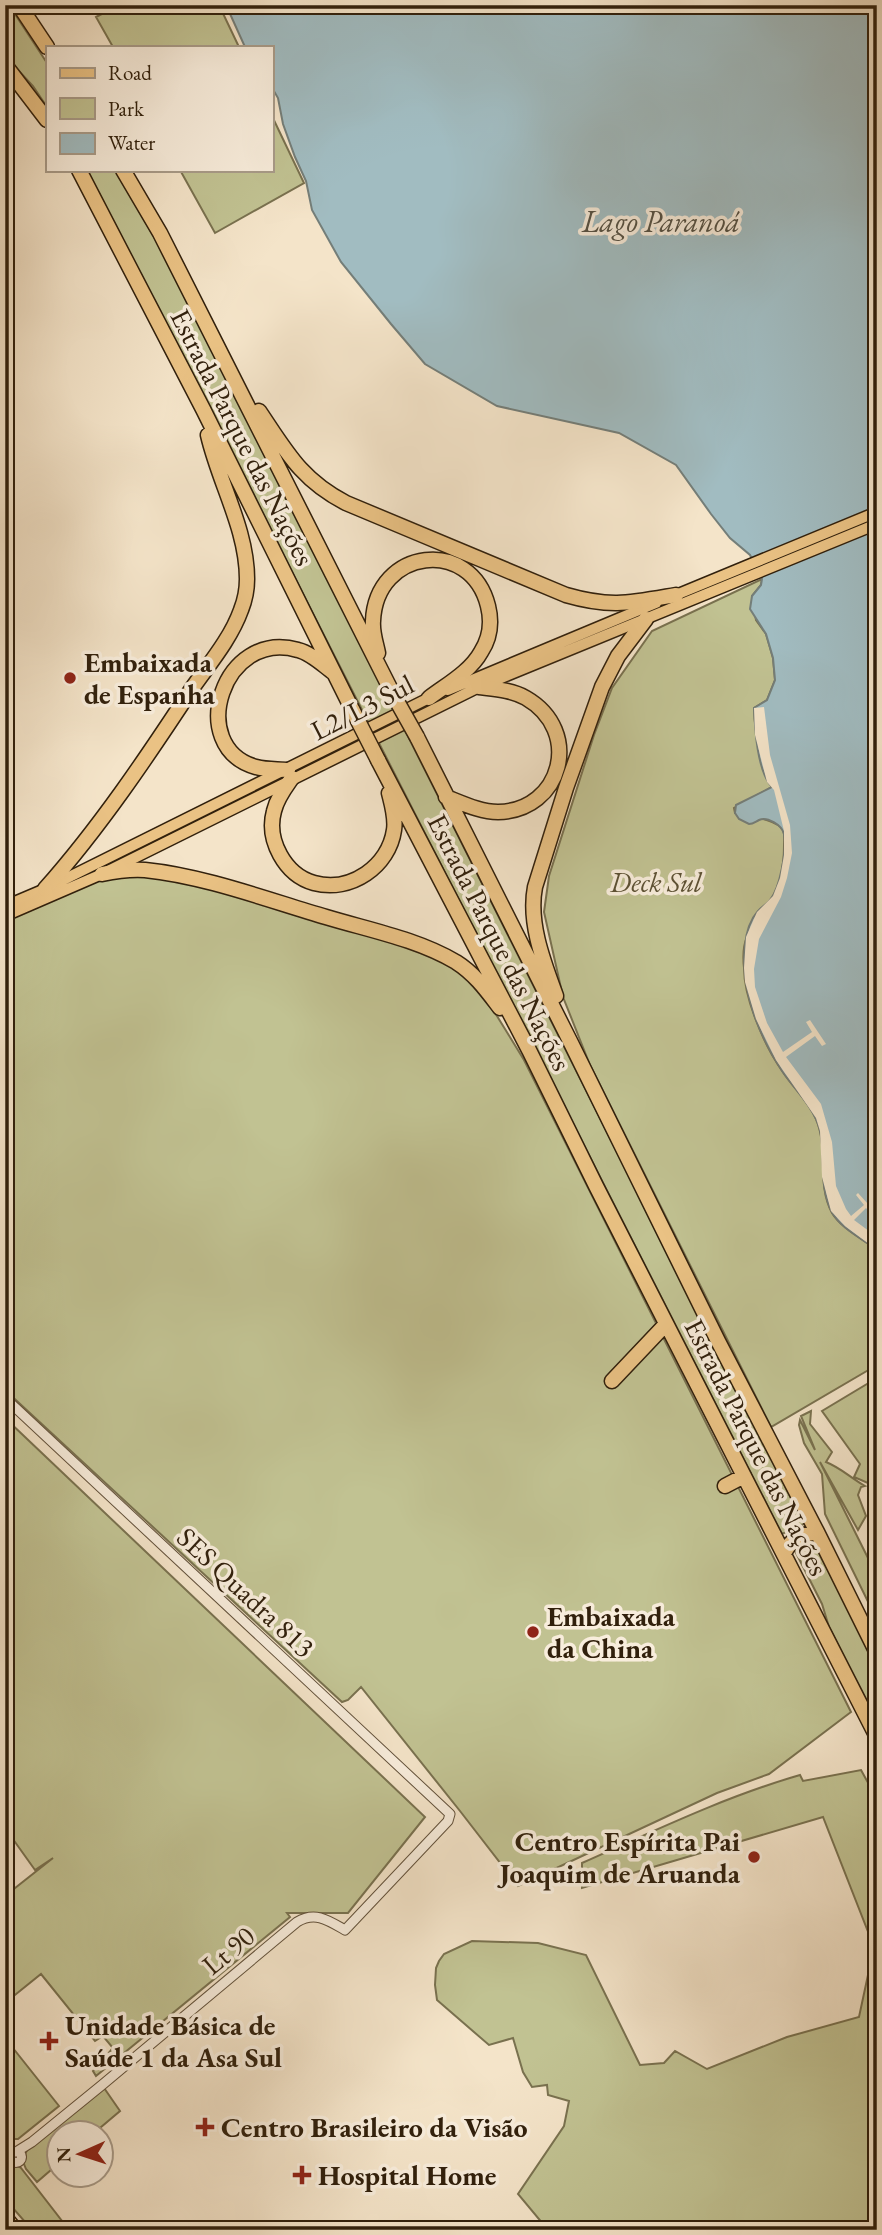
<svg xmlns="http://www.w3.org/2000/svg" width="882" height="2235" viewBox="0 0 882 2235" font-family="'EB Garamond',serif">
<rect width="100%" height="100%" fill="#f4e4c9"/>
<filter id="stains"><feTurbulence type="fractalNoise" baseFrequency=".00286" numOctaves="4"/><feColorMatrix values="0 0 0 0 .2 0 0 0 0 .09 0 0 0 0 .02 0 0 0 .5 -.17"/></filter>
<radialGradient id="worn" r=".72"><stop offset=".6" stop-color="#630" stop-opacity="0"/><stop offset="1" stop-color="#630" stop-opacity=".3"/></radialGradient>
<path fill="#c1c292" stroke="#79714f" stroke-width="2" d="M5,5H9L47,63V107L33,86L5,56Z
M119,5H219L239,47H113L96,17Z
M271,114L304,183L215,233L180,170H271Z
M87,170H116L178,279L804,1524L782,1534Z
M762,579L761,585L752,596L756,620L766,634L773,658L775,680L767,700L754,708C755,739 761,758 772,787L734,808L735,813C747,816 777,819 783,830C785,834 784,841 784,846C784,863 781,888 769,902C760,912 751,924 747,937C743,946 743,959 744,968C744,999 765,1047 783,1072C793,1088 809,1101 816,1119C829,1149 816,1183 832,1213C841,1228 863,1239 877,1250V1365L771,1427L590,1065L563,997L544,912L549,876L594,735L612,688L652,631Z
M143,870L435,951L481,990L524,1060L851,1712L769,1774L717,1793L518,1886L460,1811L361,1687L348,1700L342,1702L5,1390V915L102,874Z
M877,1378V1487L854,1477L860,1464L822,1411Z
M811,1411L810,1424L832,1452L826,1462C841,1468 851,1478 865,1486L861,1487L858,1495L866,1516L858,1530L820,1462L877,1576V1620L825,1514L822,1474L804,1443L799,1425L800,1420L815,1450L801,1416Z
M5,1418L425,1817L348,1913H287L290,1917L96,2076L93,2071L113,2048L103,2036L95,2041L41,1974L5,2003V1896L53,1858L35,1870L5,1828Z
M803,1537L815,1545L877,1665V1724L829,1627L822,1604L792,1545Z
M861,1770L877,1799V2230H548L518,2194L564,2126L569,2101L548,2095L547,2085L532,2087L523,2072L513,2038L489,2045L437,2000L435,1985L436,1968L439,1961L444,1954L472,1941L538,1943L586,1955L640,2065L664,2063L675,2051L707,2069L787,2037L859,2017L874,1947L823,1817L582,1888V1863C654,1831 724,1797 800,1775L803,1781Z
M5,2038L59,2106L18,2139H11L5,2136Z
M102,2085L120,2111L94,2133L60,2134L59,2163L37,2182L26,2169L22,2159L32,2142Z
M13,2163L21,2168L69,2230H32L5,2199V2169Z"/>
<path fill="#a1bcc1" stroke="#747e79" stroke-width="2" d="M226,5H877V1250C863,1239 840,1228 832,1212C816,1182 829,1146 816,1119C808,1101 793,1087 782,1071C759,1036 740,988 745,946C746,934 750,920 758,911C761,907 766,905 770,900C780,888 787,850 784,834C782,825 767,816 759,820C755,822 753,824 749,824L739,819L735,813L736,805L772,787C757,771 755,729 754,708L767,700L775,680L773,658L766,634L750,609L752,596L761,585L762,579L750,555L730,538L711,514L676,465L619,433L497,406L425,364L391,324L341,262L312,210L306,181L295,157L283,124L278,98L271,86V47H245Z"/>
<path fill="#f4e4c9" d="M764,707L770,755L790,825L792,853L787,878L781,897L759,939L754,969L755,987L767,1023L783,1052L812,1032L806,1022L810,1020L826,1044L822,1046L815,1036L786,1057L821,1104L832,1142L836,1186L846,1209L851,1216L864,1205L856,1195L858,1193L877,1214L875,1217L866,1208L854,1220L877,1237V1250L845,1226L831,1211L822,1177L820,1131L816,1118L776,1060L756,1019L745,982L744,968L746,937L757,912L773,896L780,878L784,855V831L774,790L767,782L755,735L754,708Z"/>
<g fill="none" stroke-linecap="round" stroke-linejoin="round">
<defs>
<path id="minor" d="M5,1398L450,1814L448,1821L345,1930C328,1920 315,1911 297,1922L102,2085L32,2142L16,2152
M10.5 2157a5.5 5.5 0 1 1 11 0a5.5 5.5 0 1 1-11 0Z"/>
<path id="major" d="M671,597L877,512
M448,690L656,603
M5,906L45,889L433,696
M5,916L102,874L479,687L877,524
M5,2214L18,2230"/>
<path id="highway" d="M19,5L47,47
M5,65L47,120
M79,170L203,409L353,711
M123,170L160,233L394,696
M259,411C286,451 301,480 346,503L566,595C611,608 630,603 676,595
M378,653C376,643 372,632 373,621C376,548 471,537 488,606C492,622 490,638 481,652C470,672 446,685 429,698
M417,737L570,1041L718,1341L817,1532L877,1653
M378,760L529,1050L596,1186L877,1737
M288,770C278,769 266,770 256,767C185,747 223,628 298,650C311,653 324,666 334,673
M292,778C285,788 277,798 274,811C266,840 285,875 314,883C351,893 389,866 394,830C396,818 392,805 389,793
M446,797C462,803 480,812 498,812C562,811 583,731 526,698C512,690 495,689 479,687
M102,874C116,871 130,869 145,870C204,876 268,900 326,917C369,930 417,939 456,962C475,974 487,991 500,1008
M45,889C100,827 147,757 193,687C210,663 231,638 241,610C245,600 247,589 247,579C247,529 219,483 208,435
M556,996C544,963 528,923 535,887L566,788L602,687L618,656L646,619
M612,1381L666,1324
M725,1486L744,1476
M784,1553C793,1537 800,1535 817,1532"/>
</defs>
<use href="#minor" stroke="#62513b" stroke-width="11"/>
<use href="#major" stroke="#31200c" stroke-width="13"/>
<use href="#highway" stroke="#31200c" stroke-width="17"/>
<use href="#minor" stroke="#f8eddc" stroke-width="9"/>
<use href="#major" stroke="#eac284" stroke-width="10"/>
<use href="#highway" stroke="#eac284" stroke-width="14"/>
<defs>
<path id="highway-bridge" d="M394,696L417,737
M353,711L378,760"/>
</defs>
<use href="#highway-bridge" stroke="#31200c" stroke-width="17" stroke-linecap="butt"/>
<use href="#highway-bridge" stroke="#eac284" stroke-width="14"/>
</g>
<g fill="#8f2418" stroke="#f8eddc" stroke-width="2.5">
<circle cx="70" cy="678" r="7"/>
<circle cx="533" cy="1632" r="7"/>
<circle cx="754" cy="1857" r="7"/>
<path d="M45.5 2030.5h7v7h7v7h-7v7h-7v-7h-7v-7h7z"/>
<path d="M201.5 2116.5h7v7h7v7h-7v7h-7v-7h-7v-7h7z"/>
<path d="M298.5 2164.5h7v7h7v7h-7v7h-7v-7h-7v-7h7z"/>
</g>
<g text-anchor="middle" stroke-width="7" stroke-linejoin="round" paint-order="stroke">
<g font-size="28" fill="#31200c" stroke="#f8eddc">
<text transform="translate(243 437) rotate(63)" y="10">Estrada Parque das Nações</text>
<text transform="translate(362 707) rotate(-27)" y="10">L2/L3 Sul</text>
<text transform="translate(500 942) rotate(63)" y="10">Estrada Parque das Nações</text>
<text transform="translate(757 1447) rotate(63)" y="10">Estrada Parque das Nações</text>
<text transform="translate(246 1592) rotate(43)" y="10">SES Quadra 813</text>
<text transform="translate(228 1950) rotate(-40)" y="10">Lt 90</text>
</g>
<g font-size="28" font-weight="bold" fill="#31200c" stroke="#f8eddc" text-anchor="start">
<text x="84" y="672">Embaixada<tspan x="84" dy="32">de Espanha</tspan></text>
<text x="547" y="1626">Embaixada<tspan x="547" dy="32">da China</tspan></text>
<text x="740" y="1851" text-anchor="end">Centro Espírita Pai<tspan x="740" dy="32">Joaquim de Aruanda</tspan></text>
<text x="65" y="2035">Unidade Básica de<tspan x="65" dy="32">Saúde 1 da Asa Sul</tspan></text>
<text x="221" y="2137">Centro Brasileiro da Visão</text>
<text x="318" y="2185">Hospital Home</text>
</g>
<g font-size="28" font-style="italic" fill="#5c5134" stroke="#f8eddc">
<text x="656" y="892">Deck Sul</text>
</g>
<g font-size="30" font-style="italic" fill="#534f42" stroke="#f8eddc">
<text x="661" y="232">Lago Paranoá</text>
</g>
</g>
<rect width="882" height="2235" fill="none" stroke="#f4e4c9" stroke-width="28"/>
<rect x="7" y="7" width="868" height="2221" fill="none" stroke="#31200c" stroke-width="3.5"/>
<rect x="14" y="14" width="854" height="2207" fill="none" stroke="#31200c" stroke-width="2"/>
<rect x="46" y="46" width="228" height="126" fill="#f8eddc" stroke="#a89b89" stroke-width="2"/>
<rect x="60" y="68" width="35" height="10" fill="#eac284" stroke="#a89b89" stroke-width="2"/>
<text x="108" y="80" font-size="21" fill="#31200c">Road</text>
<rect x="60" y="98" width="35" height="21" fill="#c1c292" stroke="#a89b89" stroke-width="2"/>
<text x="108" y="116" font-size="21" fill="#31200c">Park</text>
<rect x="60" y="133" width="35" height="21" fill="#a1bcc1" stroke="#a89b89" stroke-width="2"/>
<text x="108" y="150" font-size="21" fill="#31200c">Water</text>
<g transform="translate(80 2154) rotate(267)"><circle r="33" fill="#f8eddc" stroke="#a89b89" stroke-width="2"/>
<path d="M0-5L12 26L0 18L-12 26Z" fill="#8f2418"/>
<text y="-10" font-size="19" font-weight="bold" text-anchor="middle" fill="#31200c">N</text>
</g>
<rect width="100%" height="100%" filter="url(#stains)"/>
<rect width="100%" height="100%" fill="url(#worn)"/>
</svg>
